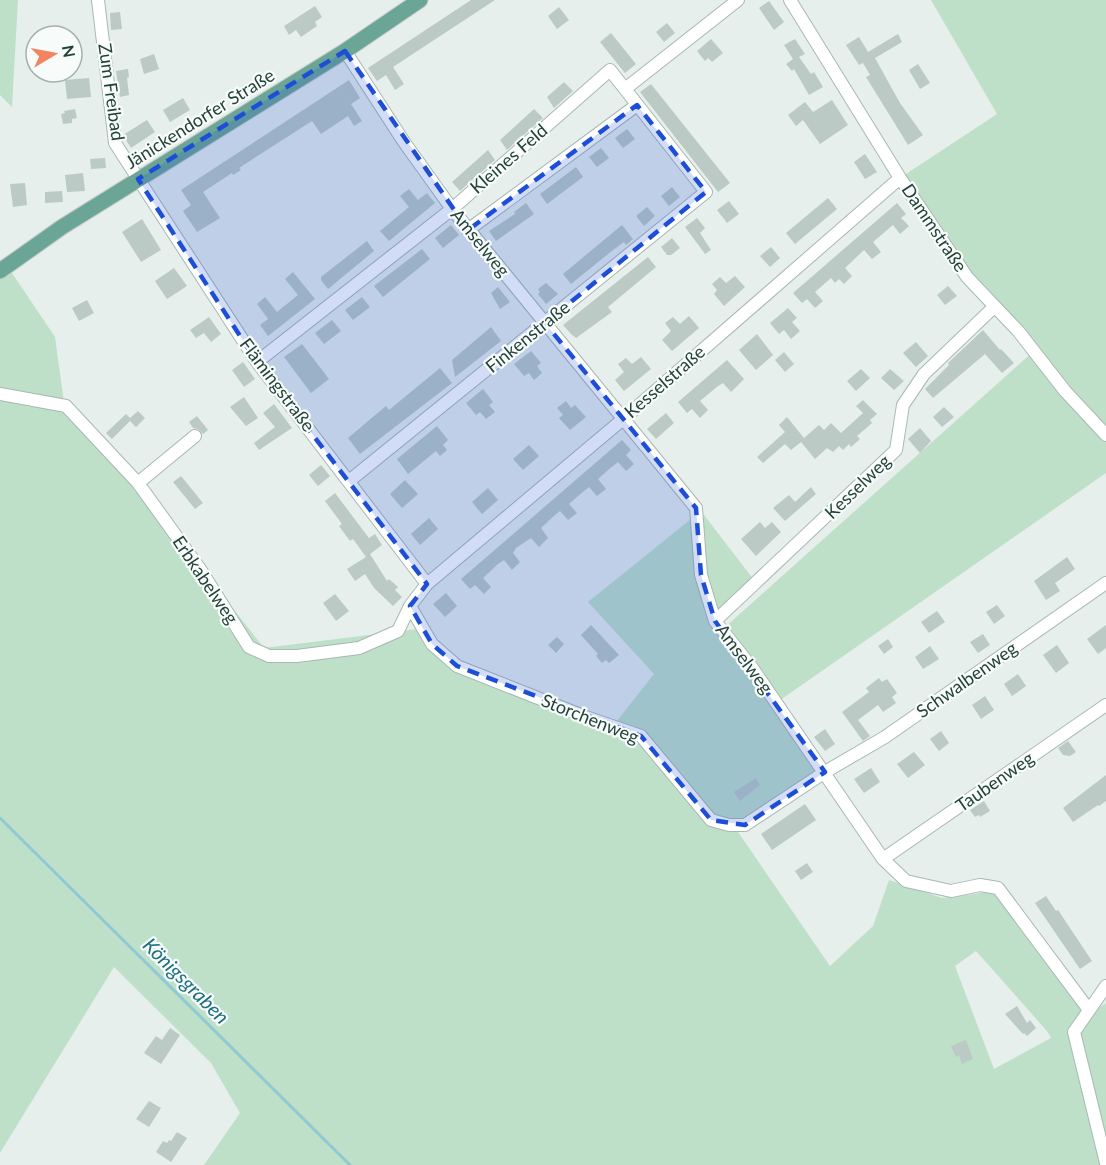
<svg xmlns="http://www.w3.org/2000/svg" width="1106" height="1165" viewBox="0 0 1106 1165" font-family="Lato,sans-serif">
<rect width="100%" height="100%" fill="#e6efeb"/>
<path fill="#bfe0c8" fill-rule="evenodd" d="M0,0H18L12,107L0,95Z
M931,0H1106V473L776,703L823,772L738,832L830,966L873,926L889,880L942,898L996,891L1087,1016L1106,1003V1165H204L240,1113L211,1063L114,967L0,1153V269L8,267L55,337L65,410L138,488L264,648L425,628L459,673L609,731L654,674L588,602L701,511L757,584L720,622L724,628L1035,350L994,307L900,178L997,114ZM976,951L1047,1031L1051,1038L994,1069L955,966Z"/>
<g fill="none" stroke-linecap="round" stroke-linejoin="round">
<path stroke="#8ec9d4" stroke-width="3" d="M0,818L350,1165"/>
</g>
<path fill="#bbcac4" d="M471,0H495L393,67L404,84L395,90L386,75L377,81L368,68Z
M769,1L784,22L774,30L759,8Z
M315,6L322,17L315,22L317,26L301,37L296,30L289,35L284,26Z
M559,7L569,20L557,29L548,16Z
M120,12L122,29L111,30L110,13Z
M667,23L675,33L664,42L656,32Z
M611,33L636,64L625,73L600,42Z
M898,34L902,42L875,58L900,103L923,135L908,145L866,77L870,75L863,63L859,65L846,45L859,37L868,52Z
M711,39L723,53L712,62L708,58L705,61L697,51Z
M795,39L805,54L799,57L811,74L814,72L823,87L809,95L794,69L792,71L786,64L793,59L784,45Z
M154,54L159,69L144,74L140,59Z
M918,64L930,83L920,89L909,70Z
M128,69L129,77L127,78L129,95L120,97L116,71Z
M89,78L91,97L67,99L65,80Z
M349,80L360,98L351,104L362,121L354,126L348,116L321,134L312,121L239,168L241,170L233,175L232,173L203,192L220,218L197,232L183,211L191,205L181,190Z
M564,82L573,91L554,108L547,97Z
M651,84L730,183L718,192L640,92Z
M183,98L190,110L170,122L163,110Z
M832,100L848,125L820,144L803,120L796,126L788,115L805,102L813,112Z
M75,109L77,118L72,119V123L63,124L61,114L65,113L64,111Z
M534,109L543,118L507,150L500,140Z
M147,120L155,132L131,148L123,135Z
M627,129L635,139L623,148L615,138Z
M601,148L609,158L597,167L589,157Z
M488,150L495,160L460,191L452,182Z
M865,154L877,172L865,179L854,162Z
M105,158L106,168L91,169L90,159Z
M576,167L583,177L547,204L540,194Z
M83,173L85,191L67,192L65,175Z
M25,183L27,205L13,207L10,184Z
M672,187L680,197L669,206L661,196Z
M409,189L418,200L427,193L435,203L389,241L380,231L409,207L400,196Z
M62,191L63,202L45,203V192Z
M828,198L837,209L795,244L786,233Z
M729,201L739,214L727,223L717,210Z
M526,203L534,214L496,241L489,231L515,214L514,212Z
M897,203L906,214L901,218L909,226L900,234L893,225L873,242L881,252L872,259L864,250L845,268L852,276L844,284L839,279L835,283L831,278L815,292L823,301L815,308L807,299L802,303L793,293Z
M647,207L655,216L644,226L636,216Z
M697,218L705,228L700,233L711,250L705,254L685,227Z
M142,219L161,250L141,262L122,232Z
M451,225L459,235L443,248L435,238Z
M622,225L633,239L626,245L624,242L613,250L571,284L563,274Z
M672,238L680,248L671,255H667L661,247Z
M367,241L374,251L328,289L321,280V277Z
M771,247L780,258L770,267L760,256Z
M422,249L430,259L383,297L374,286Z
M648,257L656,267L608,307L612,312L576,338L572,335L563,325Z
M174,268L187,286L167,299L155,281Z
M293,272L315,299L268,336L260,325L268,319L257,304L265,297L277,312L298,295L285,279Z
M735,276L745,287L724,306L714,294L717,290L712,284L720,277L726,283Z
M546,283L558,294L546,304L538,294L540,292L538,289Z
M948,286L957,296L945,305L937,295Z
M498,287L510,302L500,309L491,293Z
M362,297L370,307L353,320L345,310Z
M87,300L94,313L79,321L72,308Z
M788,308L797,318L792,322L800,331L791,339L784,330L779,334L770,323Z
M689,316L699,328L672,351L662,340L671,331L665,323L673,317L680,324Z
M209,317L221,334L211,342L204,333L196,338L190,330Z
M332,320L341,331L324,344L315,333Z
M491,327L501,341L455,377L452,360Z
M983,330L1000,350L1001,349L1014,363L1002,373L985,354L933,398L925,389L949,365L948,363Z
M757,334L773,355L756,370L739,350Z
M916,342L928,356L916,367L903,353Z
M302,344L329,379L311,393L284,357Z
M531,351L541,363L537,366L542,373L534,380L529,373L524,376L514,364Z
M784,352L794,364L785,372L775,360Z
M641,357L651,369L624,391L615,380L624,372L618,364L626,358L632,364Z
M727,360L744,379L731,392L723,383L718,386L700,401L708,410L700,418L692,409L687,413L678,402Z
M243,362L255,379L244,387L232,370Z
M440,368L452,383L360,454L348,438L380,411L386,406L389,410Z
M861,369L870,378L856,391L847,381Z
M890,369L904,381L894,390L881,378Z
M483,389L493,402L489,405L495,412L486,419L480,412L476,415L466,403Z
M244,397L258,418L246,426L230,407Z
M863,400L877,414L870,420L872,423L857,436L860,439L851,447L849,444L843,450L839,446L833,452L827,448L815,459L801,442L791,450L785,444L763,463L757,457L785,432L779,425L787,417L804,438L819,425L824,430L831,423L841,433L863,413L856,406Z
M566,401L571,408L575,405L586,417L570,430L559,418L563,415L557,408Z
M274,404L292,428L259,450L254,443L275,427L263,413Z
M944,407L954,417L942,427L933,417Z
M138,411L145,418L136,427L130,421L112,439L106,433L126,414L130,418Z
M666,413L674,423L656,439L647,429Z
M197,416L208,430L203,434L198,429L193,428L189,422Z
M437,426L448,440L443,445L447,450L440,456L436,451L408,474L397,459Z
M920,428L931,441L920,453L908,439Z
M622,440L631,450L626,455L634,464L626,471L618,462L608,470L598,479L606,489L597,496L589,487L584,491L569,504L577,513L568,520L560,511L555,515L541,528L548,538L539,547L531,538L516,548L513,553L520,562L512,570L504,560L498,564L483,578L491,587L484,594L475,585L470,589L461,579Z
M529,445L539,456L523,470L513,459Z
M321,465L330,476L318,486L309,475Z
M181,476L203,503L195,509L173,482Z
M405,480L418,494L402,508L390,494Z
M811,487L816,494L785,521L773,508L789,495L795,502Z
M488,488L498,500L482,514L472,502Z
M335,493L369,538L375,534L382,545L370,554L387,581L389,579L398,587L395,590L402,597L393,606L374,588L365,574L355,581L347,569L366,557L353,539L350,541L339,526L342,524L325,501Z
M429,518L438,529L420,545L411,534Z
M760,522L765,528L772,522L781,532L756,556L741,539Z
M1067,557L1075,569L1055,583L1060,591L1046,600L1034,581Z
M446,593L457,606L445,617L433,604Z
M335,594L349,611L336,621L323,603Z
M997,605L1005,616L994,624L986,612Z
M937,611L945,622L929,633L921,622Z
M591,625L619,655L609,663L606,660L602,663L596,656L598,654L581,635Z
M1106,625V648L1098,654L1087,639Z
M983,634L990,645L978,653L970,642Z
M557,637L564,644L556,653L548,645Z
M888,639L893,647L884,654L878,646Z
M1057,645L1069,663L1056,673L1043,655Z
M930,646L939,659L923,669L915,657Z
M1018,674L1026,686L1012,696L1004,684Z
M879,678L882,682L887,679L897,693L892,697L896,703L883,712L878,705L858,720L870,736L863,741L842,712L869,692L866,688Z
M985,696L994,710L981,719L972,705Z
M825,729L835,744L825,751L814,737Z
M941,731L949,743L939,751L930,739Z
M1068,741L1076,752L1070,756L1063,755L1058,748Z
M914,752L925,765L908,778L897,764Z
M871,768L880,782L864,793L854,779Z
M1106,775V801L1099,806L1098,805L1073,822L1063,808Z
M756,778L760,785L740,801L734,792Z
M984,801L990,811L980,817L979,815L975,817L970,810Z
M805,804L816,820L772,850L761,834Z
M807,863L813,872L801,880L795,871Z
M1046,896L1056,911L1058,910L1092,961L1080,969L1035,903Z
M1017,1006L1027,1023L1030,1020L1036,1028L1027,1036L1024,1033L1023,1034L1005,1014Z
M170,1028L180,1035L161,1064L144,1053L156,1036L162,1040Z
M966,1040L973,1059L962,1064L959,1055L956,1057L951,1046Z
M149,1101L161,1108L149,1127L136,1119Z
M177,1132L187,1138L171,1162L156,1152L163,1141L167,1143L169,1140L171,1141Z"/>
<g fill="none" stroke-linecap="round" stroke-linejoin="round">
<defs>
<path id="minor" d="M98,0L115,143L257,362L427,584
M790,0L900,178L967,277L1019,332L1065,391L1106,435
M345,51L404,142L452,209L696,508L701,575L715,621L753,669L883,859L906,881L951,891L980,885L998,888L1089,1010
M625,89L738,0
M468,230L637,105
M257,362L452,209L610,70L706,192L349,481
M0,394L66,406L138,483L200,569L249,647L269,656H297L359,648L398,631L410,606L427,584L622,420L900,178
M138,483L195,436
M410,606L432,644L457,666L586,717L641,736L711,820L729,825H745L825,772L885,737L1106,583
M715,621L896,450L903,405L924,374L994,307
M883,859L1106,705
M1106,986L1074,1032L1106,1163"/>
<path id="major" d="M0,271L62,227L345,51L420,0"/>
</defs>
<use href="#minor" stroke="#a8b8b2" stroke-width="14"/>
<use href="#major" stroke="#c2cac8" stroke-width="17"/>
<use href="#minor" stroke="#fff" stroke-width="12"/>
<use href="#major" stroke="#6aa596" stroke-width="15"/>
</g>
<path fill="#1d4ed8" fill-opacity="0.2" stroke="#1d4ed8" stroke-width="4.5" stroke-dasharray="12 8" stroke-linejoin="round" d="M345,51L468,230L637,105L706,192L545,323L696,508L701,575L715,621L825,772L745,825L711,820L641,736L457,666L432,644L410,606L427,584L257,362L138,179Z"/>
<g text-anchor="middle" stroke-width="4.5" stroke-linejoin="round" paint-order="stroke">
<g font-size="18" fill="#24423a" stroke="#f7fbf9">
<text transform="translate(111 92) rotate(82)" y="6">Zum Freibad</text>
<text transform="translate(200 119) rotate(-32)" y="6">Jänickendorfer Straße</text>
<text transform="translate(509 159) rotate(-41)" y="6">Kleines Feld</text>
<text transform="translate(934 228) rotate(56)" y="6">Dammstraße</text>
<text transform="translate(480 243) rotate(51)" y="6">Amselweg</text>
<text transform="translate(528 337) rotate(-39)" y="6">Finkenstraße</text>
<text transform="translate(665 382) rotate(-41)" y="6">Kesselstraße</text>
<text transform="translate(277 385) rotate(53)" y="6">Flämingstraße</text>
<text transform="translate(858 487) rotate(-44)" y="6">Kesselweg</text>
<text transform="translate(205 580) rotate(56)" y="6">Erbkabelweg</text>
<text transform="translate(744 659) rotate(53)" y="6">Amselweg</text>
<text transform="translate(967 680) rotate(-35)" y="6">Schwalbenweg</text>
<text transform="translate(590 719) rotate(22)" y="6">Storchenweg</text>
<text transform="translate(995 782) rotate(-35)" y="6">Taubenweg</text>
</g>
<g font-size="20" font-style="italic" fill="#1c6f80" stroke="#f7fbf9">
<text transform="translate(186 981) rotate(45)" y="7">Königsgraben</text>
</g>
</g>
<g transform="translate(54 54) rotate(80)"><circle r="28" fill="#f7fbf9" stroke="#a3b1ad" stroke-width="1.5"/>
<path d="M0-4.5L10 22L0 15L-10 22Z" fill="#f4845f"/>
<text y="-9" font-size="16" font-weight="bold" text-anchor="middle" fill="#24423a">N</text>
</g>
</svg>
